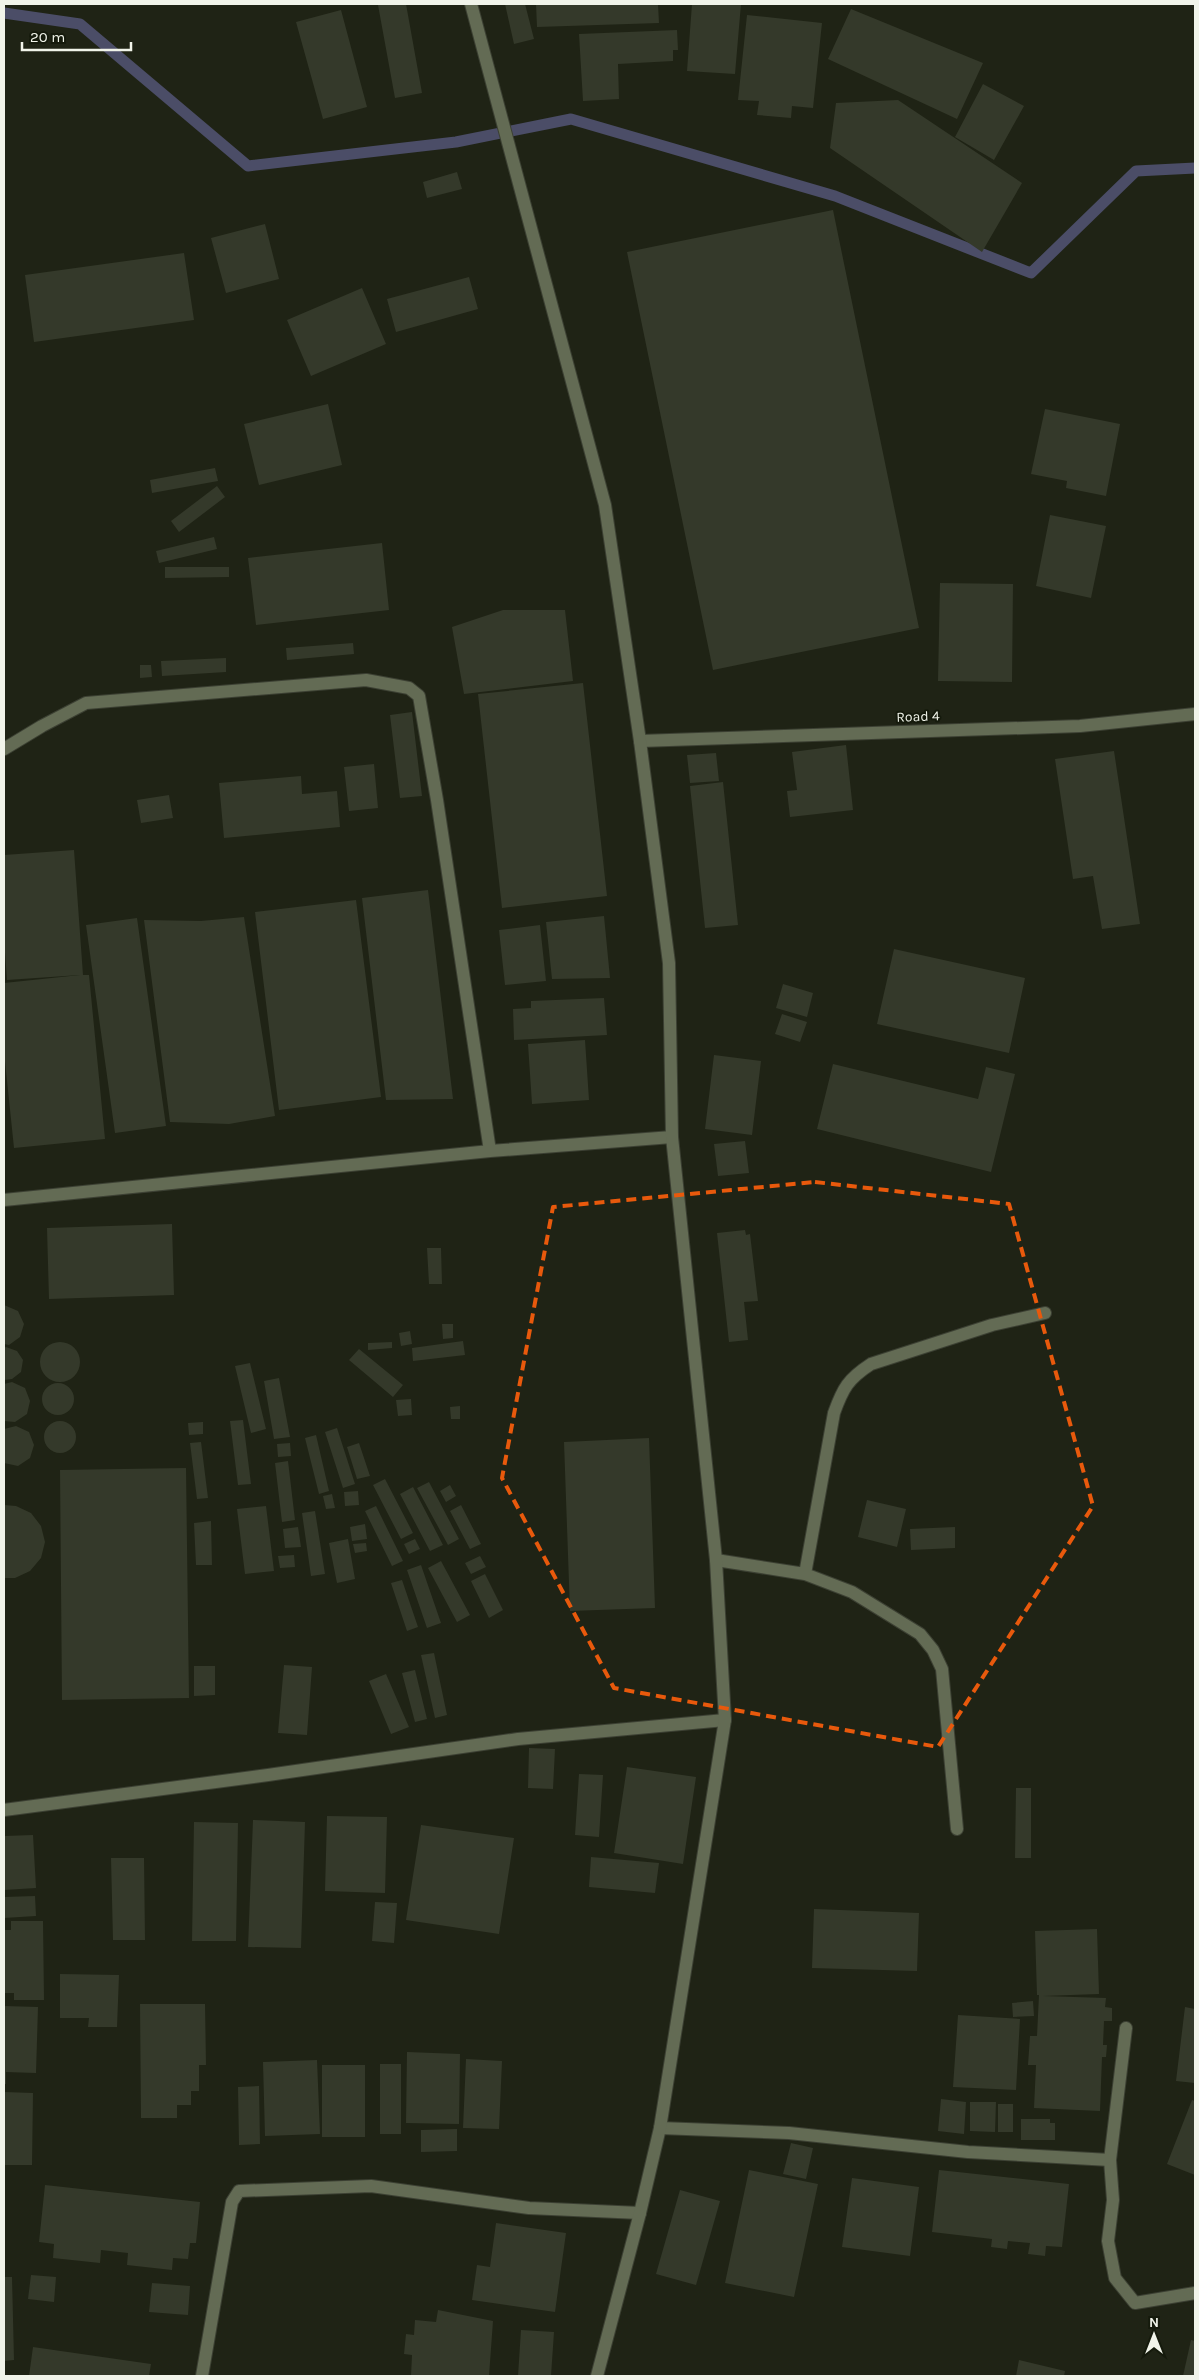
<svg xmlns="http://www.w3.org/2000/svg" width="1199" height="2380" viewBox="0 0 1199 2380" font-family="Karla,sans-serif">
<rect width="100%" height="100%" fill="#1f2315"/>
<g fill="none" stroke-linecap="round" stroke-linejoin="round">
<path stroke="#4b4d67" stroke-width="11" d="M4,13L80,24L248,166L456,142L571,119L835,196L1031,273L1136,171L1195,168"/>
</g>
<path fill="#34392a" d="M385,4H406L422,93L395,98L378,5Z
M505,4H525L534,39L514,44Z
M536,4H658L659,23L537,27Z
M692,4H741L735,74L687,71Z
M851,9L983,63L957,119L828,59Z
M341,10L367,107L323,119L296,22Z
M747,15L822,23L813,108L792,106L791,118L757,115L759,101L738,100Z
M677,30L678,50H673V61L618,64L619,99L583,101L579,34Z
M983,84L1024,106L994,160L955,137Z
M898,100L1022,183L982,252L830,148L836,103Z
M457,172L462,189L427,198L423,182Z
M833,210L919,628L713,670L627,252Z
M265,224L279,279L226,293L211,238Z
M184,253L194,320L34,342L25,275Z
M469,277L478,309L396,332L387,299Z
M362,288L386,344L311,376L287,320Z
M328,404L342,465L259,485L244,424Z
M1045,409L1120,424L1106,496L1066,488L1067,481L1031,474Z
M215,468L218,481L152,493L150,480Z
M217,486L225,497L179,532L171,521Z
M1050,515L1106,526L1091,598L1036,586Z
M214,537L217,549L159,563L156,551Z
M382,543L389,610L256,625L248,558Z
M165,567H229V577L165,578Z
M940,583L1013,584L1012,682L938,681Z
M503,610H565L573,681L464,694L452,627Z
M353,643L354,654L287,660L286,648Z
M226,658V672L162,676L161,661Z
M140,665H151L152,677L140,678Z
M583,683L607,896L502,908L478,694Z
M412,712L422,796L400,798L390,715Z
M846,745L853,810L790,817L787,791L797,790L792,752Z
M1114,751L1140,924L1102,929L1093,876L1073,879L1055,759Z
M716,753L719,781L690,783L687,755Z
M374,764L378,808L349,811L344,767Z
M301,776L302,794L337,791L340,827L224,838L219,783Z
M723,782L738,925L705,928L690,786Z
M169,795L173,818L141,823L137,800Z
M74,850L83,975H89L105,1139L14,1148L4,1052V983L80,975L7,980L4,939V855Z
M428,890L453,1099L386,1100L362,898Z
M356,900L381,1097L279,1110L255,912Z
M604,916L610,978L552,979L546,922Z
M244,917L275,1116L229,1124L170,1122L144,920L201,921Z
M137,918L166,1126L115,1133L86,925Z
M540,925L546,981L505,985L499,930Z
M894,949L1025,978L1009,1053L877,1024Z
M783,984L813,993L807,1017L776,1008Z
M604,998L607,1035L514,1040L513,1009L531,1008V1001Z
M782,1014L807,1022L800,1042L775,1034Z
M585,1040L589,1100L532,1104L528,1044Z
M714,1055L761,1061L752,1135L705,1129Z
M833,1064L978,1099L986,1067L1015,1074L991,1172L817,1129Z
M745,1141L749,1173L718,1176L714,1144Z
M172,1224L174,1295L49,1299L47,1228Z
M745,1230L746,1235L750,1234L758,1301L744,1302L748,1340L729,1342L717,1233Z
M427,1248H441L442,1284H429Z
M4,1305L18,1311L24,1324L20,1337L9,1345L4,1344Z
M442,1324H453V1338L443,1339Z
M410,1331L412,1344L401,1346L399,1333Z
M463,1341L465,1355L413,1361L412,1348Z
M392,1342V1348L368,1350V1343Z
M40 1362a20 20 0 1 1 40 0a20 20 0 1 1-40 0Z
M6,1347L17,1351L23,1360L21,1372L12,1379L4,1380V1348Z
M359,1349L403,1385L393,1397L349,1360Z
M250,1363L266,1429L251,1433L235,1366Z
M279,1378L290,1437L274,1439L264,1381Z
M12,1382L25,1388L30,1401L27,1414L15,1422L4,1421V1384Z
M42 1399a16 16 0 1 1 32 0a16 16 0 1 1-32 0Z
M411,1399L412,1415L398,1416L396,1400Z
M460,1406V1419H451L450,1407Z
M243,1420L251,1484L238,1485L230,1421Z
M44 1437a16 16 0 1 1 32 0a16 16 0 1 1-32 0Z
M203,1422V1434L189,1435L188,1423Z
M16,1426L29,1432L34,1445L30,1458L18,1466L4,1463V1429Z
M337,1428L355,1484L343,1488L325,1432Z
M316,1435L329,1491L319,1494L305,1438Z
M649,1438L655,1608L570,1611L564,1442Z
M201,1442L208,1498L197,1499L190,1443Z
M290,1443L291,1456L278,1457L277,1444Z
M359,1443L370,1476L357,1479L347,1447Z
M288,1461L295,1520L282,1522L275,1463Z
M186,1468L189,1698L62,1700L60,1470Z
M385,1479L413,1533L401,1539L373,1485Z
M429,1482L459,1539L448,1545L417,1488Z
M450,1485L456,1496L446,1502L440,1491Z
M413,1487L443,1545L430,1551L400,1494Z
M358,1491L359,1505L345,1506L344,1492Z
M332,1494L335,1508L326,1509L323,1496Z
M867,1500L906,1509L897,1547L858,1537Z
M4,1505L16,1506L31,1513L41,1526L45,1542L41,1558L30,1571L15,1578H4Z
M461,1505L481,1544L470,1549L450,1511Z
M266,1506L274,1571L245,1574L237,1509Z
M376,1506L403,1561L392,1566L365,1511Z
M315,1511L325,1574L311,1576L302,1513Z
M211,1521L212,1565H196L194,1523Z
M365,1524L367,1539L352,1541L350,1527Z
M298,1527L301,1547L285,1548L283,1529Z
M955,1527V1548L911,1550L910,1529Z
M348,1539L355,1579L337,1583L329,1543Z
M415,1539L420,1549L409,1554L404,1544Z
M366,1543L367,1551L355,1553L353,1544Z
M294,1555L295,1567L280,1568L278,1556Z
M480,1556L486,1567L471,1574L465,1563Z
M441,1561L470,1615L457,1622L428,1568Z
M421,1565L441,1623L427,1628L407,1570Z
M485,1574L503,1610L489,1618L471,1581Z
M402,1580L418,1627L407,1631L391,1583Z
M434,1653L447,1715L435,1718L421,1655Z
M284,1665L312,1667L307,1735L278,1733Z
M194,1666H215V1695L194,1696Z
M415,1670L427,1719L415,1722L402,1673Z
M386,1674L409,1727L391,1734L369,1681Z
M529,1748L555,1749L553,1789L528,1788Z
M627,1767L696,1777L683,1864L614,1853Z
M579,1774L603,1775L599,1837L575,1835Z
M1016,1788H1031V1858H1015Z
M327,1816L387,1817L385,1893L325,1891Z
M253,1820L305,1822L301,1948L248,1947Z
M194,1822L238,1823L236,1941H192Z
M421,1825L514,1838L499,1934L406,1920Z
M33,1835L36,1888L4,1890V1836Z
M591,1857L659,1863L655,1893L589,1887Z
M111,1858H144L145,1940H113Z
M35,1896L36,1916L4,1918V1897Z
M375,1902L397,1903L394,1943L372,1941Z
M814,1909L919,1913L917,1971L812,1968Z
M11,1921H43L44,2000H14V1993H4V1930H11Z
M1097,1929L1099,1994L1043,1996L1106,1998L1105,2007L1112,2008V2021H1104L1103,2045H1107L1106,2057H1102L1100,2111L1034,2108L1036,2065H1028L1030,2036H1037L1039,1995H1037L1035,1931Z
M60,1974L119,1975L117,2027H88L89,2018H60Z
M1033,2001L1034,2016L1013,2017L1012,2003Z
M140,2004H205L206,2065H199V2091H191V2105H177V2118H141Z
M4,2006L38,2007L36,2073L6,2072V2084H4Z
M1185,2007L1195,2009V2083L1176,2081Z
M958,2015L1020,2019L1016,2090L953,2087Z
M407,2052L460,2054L459,2124L406,2123Z
M466,2059L502,2061L499,2129L463,2128Z
M317,2060L320,2134L265,2136L263,2062Z
M380,2064H401V2134H380Z
M322,2065H365V2137H322Z
M259,2086L260,2144L239,2145L238,2087Z
M4,2092L33,2093L32,2165H4Z
M941,2099L966,2102L964,2134L938,2131Z
M1192,2100L1195,2101V2175L1167,2164Z
M970,2102H996L995,2132L970,2131Z
M998,2104H1013V2132H998Z
M1021,2119H1050V2123H1055V2140H1021Z
M457,2129V2151L421,2152V2130Z
M791,2143L813,2148L806,2179L783,2174Z
M749,2170L818,2184L794,2297L725,2283Z
M939,2170L1069,2184L1062,2247L1046,2246L1045,2256L1028,2254L1030,2243L1008,2241L1007,2249L991,2247L992,2239L932,2232Z
M852,2178L919,2187L910,2256L842,2247Z
M45,2185L200,2202L196,2243H190L188,2259L173,2258L172,2270L127,2265L128,2253L101,2250L100,2263L53,2258L54,2244L39,2242Z
M680,2190L720,2201L696,2285L656,2274Z
M496,2223L566,2233L555,2312L472,2300L477,2265L490,2267Z
M31,2275L56,2277L54,2302L28,2299Z
M4,2277H12L14,2360L4,2361Z
M152,2283L190,2286L188,2315L149,2312Z
M438,2310L493,2321L489,2376H411L412,2355L404,2354L406,2334L414,2335L415,2320L436,2322Z
M521,2330L554,2332L551,2376H518Z
M1191,2340L1195,2341V2376H1183Z
M33,2347L151,2364L149,2376H29Z
M1019,2360L1065,2371L1064,2376H1016Z"/>
<g fill="none" stroke-linecap="round" stroke-linejoin="round">
<defs>
<path id="service" d="M4,749L42,726L86,703L366,680L409,688L419,696L437,800L490,1151
M4,1200L490,1151L672,1137
M716,1560L805,1574L852,1592L920,1634L933,1650L942,1669L957,1829
M805,1574L834,1413C843,1388 848,1379 871,1364L992,1325L1045,1313"/>
<path id="minor" d="M640,741L1080,726L1195,714
M4,1810L268,1775L518,1739L725,1720
M1126,2028L1110,2160L1113,2200L1108,2241L1115,2278L1135,2303L1195,2293
M660,2128L789,2133L968,2152L1110,2160
M202,2376L232,2202L239,2191L371,2186L529,2208L640,2213"/>
<path id="tertiary" d="M471,4L605,505L640,741L669,963L672,1137L716,1560L725,1720L660,2128L640,2213L597,2376"/>
</defs>
<use href="#service" stroke="#3c4033" stroke-width="14"/>
<use href="#minor" stroke="#3c4033" stroke-width="14"/>
<use href="#tertiary" stroke="#3c4033" stroke-width="14"/>
<use href="#service" stroke="#636b54" stroke-width="12"/>
<use href="#minor" stroke="#636b54" stroke-width="12"/>
<use href="#tertiary" stroke="#636b54" stroke-width="12"/>
</g>
<path fill="none" stroke="#e8590c" stroke-width="4" stroke-dasharray="10 6" stroke-linejoin="round" d="M815,1182L1009,1204L1093,1506L938,1747L614,1688L502,1478L553,1207Z"/>
<g text-anchor="middle" stroke-width="4" stroke-linejoin="round" paint-order="stroke">
<g font-size="14" fill="#f1f4ea" stroke="#151a0c">
<text transform="translate(918 716) rotate(-2)" y="5">Road 4</text>
</g>
</g>
<rect width="1199" height="2380" fill="none" stroke="#f1f4ea" stroke-width="10"/>
<g transform="translate(1154 2335)" stroke="#151a0c" stroke-width="4" paint-order="stroke">
<path d="M0-4L9 19L0 12L-9 19Z" fill="#f1f4ea"/>
<text y="-8" font-size="14" font-weight="bold" text-anchor="middle" fill="#f1f4ea">N</text>
</g>
<path d="M22 42v8h109v-8" fill="none" stroke="#f1f4ea" stroke-width="2.5"/>
<text x="30" y="42" font-size="15" fill="#f1f4ea" stroke="#151a0c" stroke-width="4" paint-order="stroke">20 m</text>
</svg>
